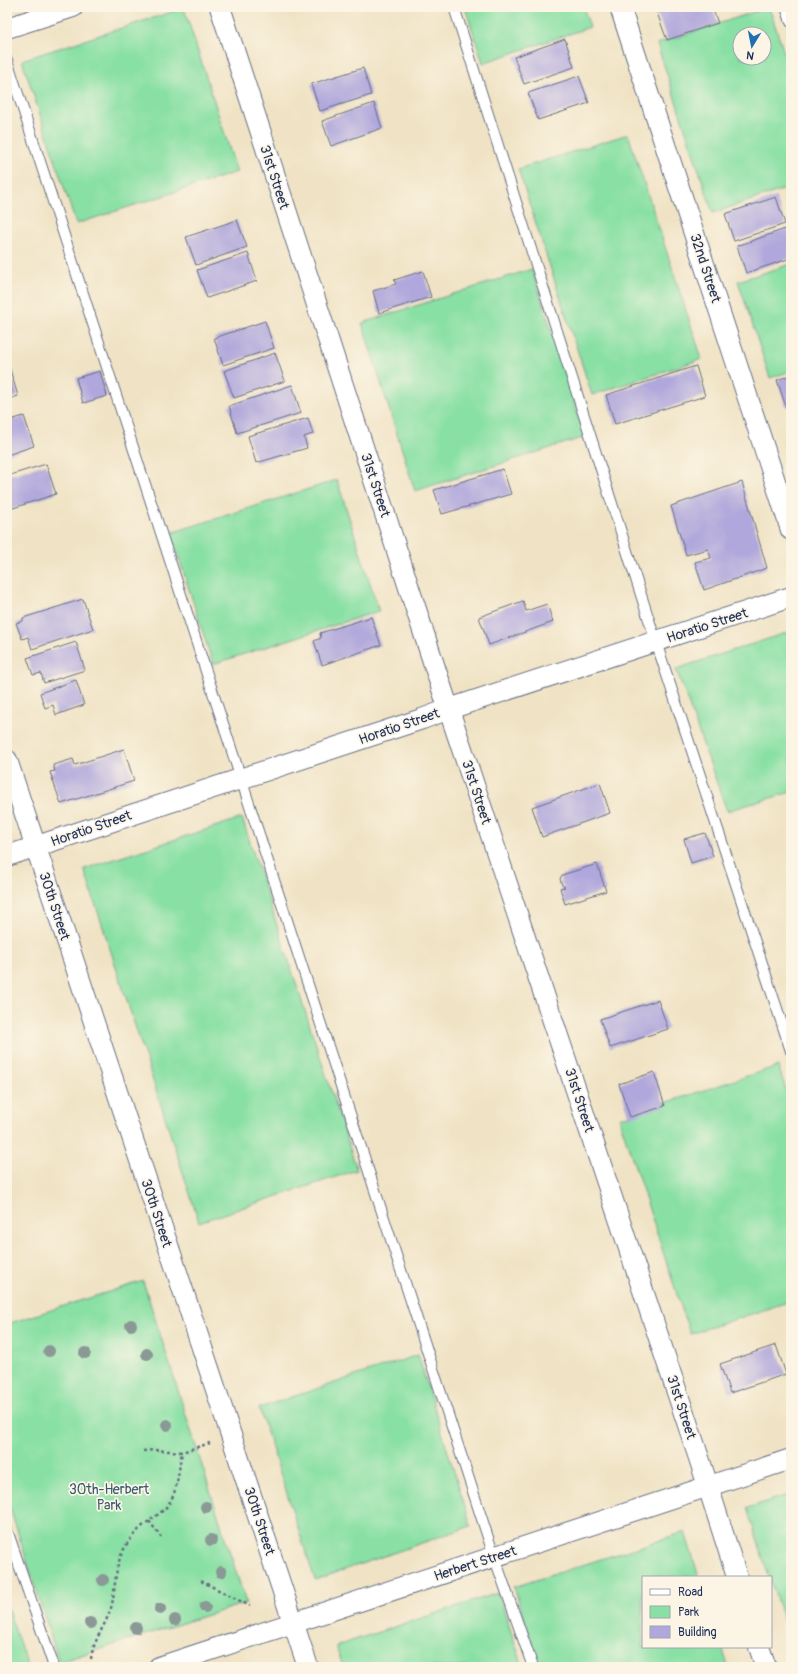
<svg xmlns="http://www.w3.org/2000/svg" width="798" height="1674" viewBox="0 0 798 1674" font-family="Pangolin,sans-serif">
<rect width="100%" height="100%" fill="#fcf5e5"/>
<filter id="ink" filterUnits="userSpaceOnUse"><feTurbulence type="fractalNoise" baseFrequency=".025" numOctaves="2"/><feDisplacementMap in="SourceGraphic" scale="8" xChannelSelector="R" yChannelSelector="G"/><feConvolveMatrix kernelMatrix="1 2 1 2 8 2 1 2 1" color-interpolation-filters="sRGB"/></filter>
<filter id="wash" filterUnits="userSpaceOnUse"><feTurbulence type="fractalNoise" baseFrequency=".012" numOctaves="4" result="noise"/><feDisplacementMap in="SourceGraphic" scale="16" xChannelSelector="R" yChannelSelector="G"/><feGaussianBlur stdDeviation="0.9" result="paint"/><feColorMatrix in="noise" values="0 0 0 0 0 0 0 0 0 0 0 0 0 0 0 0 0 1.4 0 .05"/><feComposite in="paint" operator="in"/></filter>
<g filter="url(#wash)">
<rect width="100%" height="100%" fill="#f0e3c5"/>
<path fill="#89e0a4" stroke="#528881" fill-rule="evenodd" d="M465,7H583L590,27L483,63Z
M769,7L791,74V187L713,213L657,44ZM740,34H764V58H740Z
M184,8L237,172L76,224L22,60Z
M628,134L702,359L592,395L518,169Z
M791,264V371L770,378L738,281Z
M532,269L585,437L415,491L362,323Z
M337,480L379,611L213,664L171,533Z
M789,632L791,639V792L727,811L676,669Z
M242,818L357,1170L199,1222L84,869Z
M778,1066L791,1105V1301L690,1334L619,1118Z
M143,1281L246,1603L59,1662L7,1499V1324Z
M418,1355L471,1526L315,1580L259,1408Z
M791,1494V1644L771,1582V1577H769L747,1508Z
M685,1532L699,1577H643V1647H722L728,1666L724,1667H540L514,1587Z
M498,1593L523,1667H343L336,1646Z
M7,1607L28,1667H7Z"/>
<g id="blocks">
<path fill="#b0a7dc" d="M676,7H712L718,23L667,40L657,13Z
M565,39L574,67L524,84L514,57Z
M363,68L371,95L320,111L311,84Z
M579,76L589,103L538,120L528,93Z
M374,103L382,128L331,146L322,121Z
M776,197L785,224L734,241L725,214Z
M237,220L247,247L196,265L186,237Z
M788,228L791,238V258L746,273L737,246Z
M248,253L257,281L207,298L197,270Z
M423,271L431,297L379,313L373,291L396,284L394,280Z
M265,321L274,348L223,365L214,338Z
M275,353L285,381L234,398L224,371Z
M9,366L18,396L7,400V367Z
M696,366L705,396L615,424L606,395Z
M100,371L107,396L83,403L76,378Z
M791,375V406L786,407L777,380Z
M292,385L301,413L237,433L229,406Z
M24,416L34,446L7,455V421Z
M308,418L313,434L304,437L307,448L256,463L248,436Z
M46,464L56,494L7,510V476Z
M503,469L511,494L442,514L434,490Z
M742,482L767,568L704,590L695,562L711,558L708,549L686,555L671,506Z
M83,599L93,629L32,649L28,637L22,639L16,623L23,621V618Z
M523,601L526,611L547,604L553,622L489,645L479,617Z
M371,617L381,645L322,665L314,641L321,638L320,633Z
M76,642L85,670L44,683L41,673L33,675L27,658Z
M76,680L84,705L56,715L53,705L45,708L40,693Z
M124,749L134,781L61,804L50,772L55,771L53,765L73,759L75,765Z
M600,783L610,813L542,837L532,807Z
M705,833L713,856L691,863L684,839Z
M597,864L606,891L565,904L560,888L565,887L562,885L560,879L562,875Z
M658,1000L668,1029L610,1048L600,1019Z
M654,1072L665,1106L630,1117L619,1084Z
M776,1345L786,1374L730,1393L720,1364Z"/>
</g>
</g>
<g filter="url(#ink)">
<use href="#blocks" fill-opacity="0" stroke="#666e82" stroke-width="1"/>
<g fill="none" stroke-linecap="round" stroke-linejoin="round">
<defs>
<path id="service" d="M454,7L656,642L791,1051
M786,7L791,22
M7,60L494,1556L533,1667
M7,1530L54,1667"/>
<path id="minor" d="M220,7L440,683L699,1458L737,1577
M620,7L791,530
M7,28L73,7
M7,760L308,1667
M7,856L422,719L449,709L791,597
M759,1647L766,1667
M159,1667L791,1459"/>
</defs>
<use href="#service" stroke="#666e82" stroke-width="12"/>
<use href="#minor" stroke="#666e82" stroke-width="22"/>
<path stroke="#666e82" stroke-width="2.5" stroke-dasharray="3 3" stroke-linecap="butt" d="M143,1451L155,1450L182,1452L210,1443
M149,1521L161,1537
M201,1581L250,1606
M91,1659C93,1640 106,1625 111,1608C116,1589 114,1569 123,1551C129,1539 138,1529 149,1521C157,1515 166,1510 171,1500C178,1487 179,1467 182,1452"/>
<use href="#service" stroke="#fff" stroke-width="10"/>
<use href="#minor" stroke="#fff" stroke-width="20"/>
</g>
<g fill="#8a9896">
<circle cx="131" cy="1325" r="6"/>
<circle cx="49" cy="1351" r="6"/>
<circle cx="85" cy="1353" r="6"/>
<circle cx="147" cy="1354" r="6"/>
<circle cx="167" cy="1425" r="6"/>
<circle cx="206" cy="1507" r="6"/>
<circle cx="211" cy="1540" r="6"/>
<circle cx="221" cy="1572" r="6"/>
<circle cx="103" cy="1580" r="6"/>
<circle cx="205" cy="1607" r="6"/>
<circle cx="160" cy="1609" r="6"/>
<circle cx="175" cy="1620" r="6"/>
<circle cx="90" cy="1623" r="6"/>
<circle cx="136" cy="1628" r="6"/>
</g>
</g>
<g text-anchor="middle" stroke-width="3.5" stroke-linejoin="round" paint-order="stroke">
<g font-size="14" fill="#1b2f5e" stroke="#fcf5e5">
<text transform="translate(275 177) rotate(72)" y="5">31st Street</text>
<text transform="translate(706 268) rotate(72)" y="5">32nd Street</text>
<text transform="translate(376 485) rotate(72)" y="5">31st Street</text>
<text transform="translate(707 625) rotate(-18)" y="5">Horatio Street</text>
<text transform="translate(399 726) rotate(-19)" y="5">Horatio Street</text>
<text transform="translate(477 792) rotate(72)" y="5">31st Street</text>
<text transform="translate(91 828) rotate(-19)" y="5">Horatio Street</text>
<text transform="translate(55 906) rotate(72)" y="5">30th Street</text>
<text transform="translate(580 1100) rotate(72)" y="5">31st Street</text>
<text transform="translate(157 1213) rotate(72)" y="5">30th Street</text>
<text transform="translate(682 1407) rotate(72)" y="5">31st Street</text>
<text transform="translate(260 1521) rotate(72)" y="5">30th Street</text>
<text transform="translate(475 1563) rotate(-18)" y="5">Herbert Street</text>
</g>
<g font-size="14" fill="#365b70" stroke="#fcf5e5">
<text x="109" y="1494">30th-Herbert<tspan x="109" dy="16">Park</tspan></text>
</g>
</g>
<rect width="798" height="1674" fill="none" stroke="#fcf5e5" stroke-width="24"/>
<rect x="642" y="1576" width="130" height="72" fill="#fcf5e5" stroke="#a2a6af"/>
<rect x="650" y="1589" width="20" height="6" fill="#ffffff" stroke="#a2a6af"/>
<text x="678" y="1596" font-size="12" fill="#1b2f5e">Road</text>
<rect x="650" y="1606" width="20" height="12" fill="#89e0a4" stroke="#a2a6af"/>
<text x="678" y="1616" font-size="12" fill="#1b2f5e">Park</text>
<rect x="650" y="1626" width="20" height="12" fill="#b0a7dc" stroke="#a2a6af"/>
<text x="678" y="1636" font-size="12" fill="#1b2f5e">Building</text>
<g transform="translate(752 46) rotate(190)"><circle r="19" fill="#fcf5e5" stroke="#a2a6af"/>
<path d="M0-3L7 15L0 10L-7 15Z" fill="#1f6fb2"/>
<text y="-6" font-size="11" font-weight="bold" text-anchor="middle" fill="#1b2f5e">N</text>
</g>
</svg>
